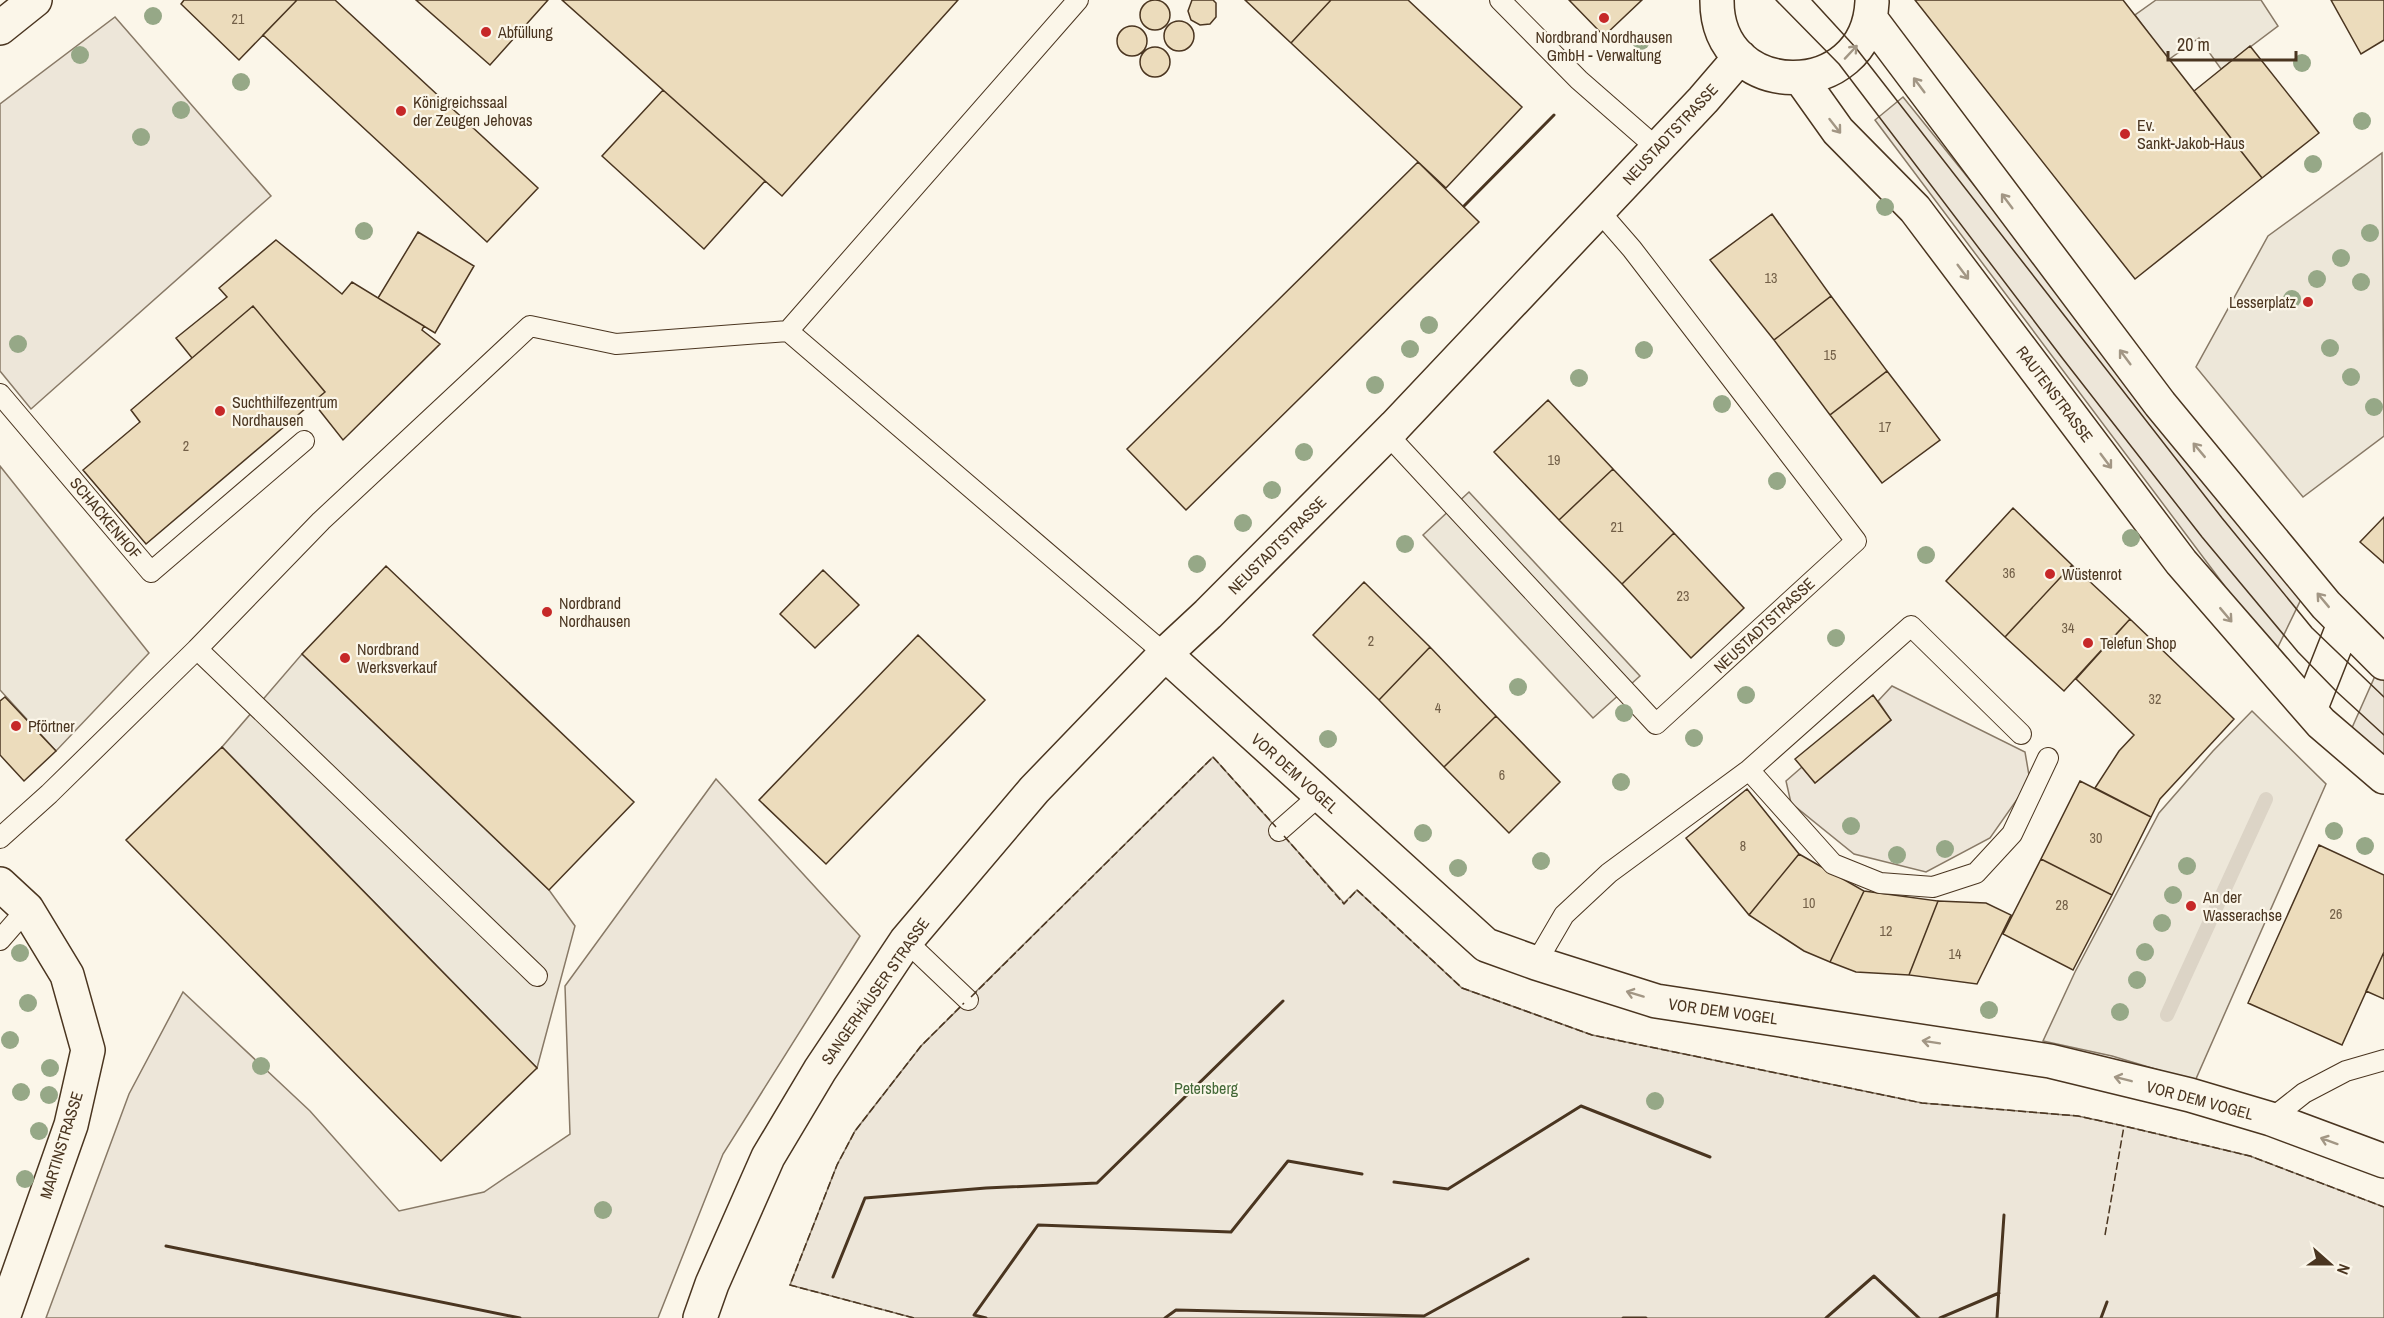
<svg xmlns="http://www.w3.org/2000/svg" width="2384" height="1318" viewBox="0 0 2384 1318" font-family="'Archivo Narrow',sans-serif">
<rect width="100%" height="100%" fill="#fbf6e9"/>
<path fill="#ede6d9" stroke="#887966" stroke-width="1.5" d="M115,17L271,196L31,409L0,371V104Z
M1903,97L2114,359L2306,589L2275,653L1875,120Z
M2379,667L2384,671V758L2351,730Z
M1892,686L2025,752L2030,781L1990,838L1926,872L1854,854L1791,803L1786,781L1802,767L1815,783L1891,720L1878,701Z
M1213,757L1344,903L1357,890L1462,988L1592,1035L1922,1103L2078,1116L2124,1126L2250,1156L2384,1207V1318H914L790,1285L837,1165L855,1131L921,1046Z
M716,779L860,936L723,1154L658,1318H46L129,1094L183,992L310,1111L399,1211L484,1192L570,1134L565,986Z"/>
<path fill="#ede7d9" stroke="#887966" stroke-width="1.5" d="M2156,0H2261L2278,26L2221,69L2199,38L2168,60L2135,15Z
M2382,153L2384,436L2303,497L2196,367L2268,236Z
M0,466L149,653L56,751L0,690Z
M1469,492L1640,676L1593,718L1423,535Z
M302,654L549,890L575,926L537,1068L222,747Z
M2252,711L2326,784L2195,1081L2112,1056L2043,1041L2075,972L2159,813L2213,751Z"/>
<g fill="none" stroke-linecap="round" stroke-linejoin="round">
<path stroke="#dcd4c6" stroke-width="14" d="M2167,1015L2266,799"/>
</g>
<path fill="#ecdcbc" stroke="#4a3520" stroke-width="1.5" d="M184,0H297L239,60L181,4Z
M297,0H335L538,188L487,242L263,35Z
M416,0H548L490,65Z
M562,0H958L782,196Z
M1192,0H1213L1216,3V17L1210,24L1200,25L1191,20L1188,11Z
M1245,0H1331L1291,43Z
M1331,0H1408L1522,107L1446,188L1291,43Z
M1569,0H1642L1604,36Z
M1915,0H2123L2262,178L2135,279Z
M2331,0H2384V40L2361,54Z
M1140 15a15 15 0 1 1 30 0a15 15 0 1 1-30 0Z
M1164 36a15 15 0 1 1 30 0a15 15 0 1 1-30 0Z
M1117 41a15 15 0 1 1 30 0a15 15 0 1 1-30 0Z
M2250,46L2319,133L2262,178L2194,91Z
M1140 62a15 15 0 1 1 30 0a15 15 0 1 1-30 0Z
M663,90L765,181L704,249L602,156Z
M1418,162L1479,222L1186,510L1127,449Z
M1772,214L1831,296L1774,340L1710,260Z
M418,232L474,266L435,333L378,298Z
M276,240L342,294L352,282L424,326L422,330L440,344L343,440L313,402L325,392L253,306L192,358L176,338L227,297L219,288Z
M1831,296L1887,371L1830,415L1774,340Z
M253,306L325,392L146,544L83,470L140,422L131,410Z
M1887,371L1940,440L1882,483L1830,415Z
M1548,400L1613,469L1559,520L1494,452Z
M1613,469L1674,533L1622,584L1559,520Z
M2013,508L2072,565L2005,637L1946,581Z
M2384,517V563L2360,542Z
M1674,533L1744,608L1691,658L1622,584Z
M2072,565L2130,619L2064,691L2005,637Z
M386,566L634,802L549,890L302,654Z
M823,570L859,605L815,648L780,614Z
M1364,582L1430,647L1379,700L1313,635Z
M2130,619L2234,719L2160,799L2151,817L2095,788L2119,751L2134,735L2076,679Z
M918,635L985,700L826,864L759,800Z
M1430,647L1496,716L1444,767L1379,700Z
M1873,695L1891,720L1815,783L1795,759Z
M5,697L56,751L24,781L0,755V701Z
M1496,716L1560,782L1509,833L1444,767Z
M222,747L537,1068L441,1161L126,840Z
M2080,781L2151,817L2112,895L2041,859Z
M1747,789L1799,854L1749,915L1686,838Z
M2319,845L2384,875V952L2342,1045L2248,1003Z
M1799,854L1864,891L1830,962L1804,951L1749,915Z
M2041,859L2112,895L2073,970L2003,934Z
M1864,891L1938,901L1909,975L1856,972L1830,962Z
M1938,901L1986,903L2011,915L1977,984L1909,975Z
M2384,952V999L2366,991Z"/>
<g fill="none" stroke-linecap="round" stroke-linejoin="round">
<defs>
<path id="lane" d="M1500,0L1579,80L1658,149
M788,331L1165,654
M0,394L151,572L304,441
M1387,434L1656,724L1856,541L1632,249L1599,211
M197,649L537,976
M1749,770L1833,864L1880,883L1933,887L1976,873L2012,834L2048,758
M1279,831L1320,795
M0,838L49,794L197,649L321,521L530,326L616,344L788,331L1078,0
M0,940L27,909
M906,941L968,1000
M1536,963L1564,915L1609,873L1749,770L1911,626L2021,734
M2271,1119L2304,1093L2346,1071L2384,1060"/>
<path id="street" d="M1717,0C1716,102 1867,104 1872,2
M1870,18L2160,404L2326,605L2384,663
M1801,79L1838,131L1915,209L2181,562L2321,723L2384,777
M1165,654L1486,945L1536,963L1656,1001L2050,1061L2190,1095L2271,1119L2384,1161
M2310,710L2344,624
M0,884L27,909L67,975L88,1050L71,1125L3,1318
M700,1318L712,1284L768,1157L820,1070L906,941L1034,790L1165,654L1208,614L1395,426L1703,100L1740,57"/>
<path id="primary" d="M0,28L35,0"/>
</defs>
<use href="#lane" stroke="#4a3520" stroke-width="22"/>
<use href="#street" stroke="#4a3520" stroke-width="36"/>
<use href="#primary" stroke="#4a3520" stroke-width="36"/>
<use href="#lane" stroke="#fbf6e9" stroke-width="20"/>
<use href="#street" stroke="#fbf6e9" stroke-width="33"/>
<use href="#primary" stroke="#fbf6e9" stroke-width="33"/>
<path stroke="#4a3520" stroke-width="1.5" d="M1776,0L1839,64L2063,359L2202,537L2298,652L2337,692L2384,735
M1812,0L1856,48L2222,518L2312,628L2384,697"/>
<path stroke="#4a3520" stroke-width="1.5" stroke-dasharray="8 3" stroke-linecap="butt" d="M1284,836L1344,904L1357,890L1462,988L1592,1035L1922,1103L2078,1116L2124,1126L2250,1156L2384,1207
M971,997L1213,757L1276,827
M2105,1235L2124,1126
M914,1318L790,1285L837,1165L855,1131L921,1046L964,1003"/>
<path stroke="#4a3520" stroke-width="3" d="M1464,206L1554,115
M1394,1182L1448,1189L1581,1106L1710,1157
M166,1246L520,1318
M833,1277L865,1198L986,1188L1097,1183L1283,1001
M986,1318L974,1315L1038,1225L1231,1232L1288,1161L1362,1174
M1165,1318L1176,1310L1424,1316L1528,1259
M1623,1318H1646
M1826,1318L1874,1276L1919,1318
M1940,1318L1999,1293
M1997,1318L2004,1215
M2101,1318L2107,1302"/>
</g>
<g fill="#96a887">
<circle cx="153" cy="16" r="9"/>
<circle cx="1641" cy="41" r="9"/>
<circle cx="80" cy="55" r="9"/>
<circle cx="2302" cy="63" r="9"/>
<circle cx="241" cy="82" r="9"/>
<circle cx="181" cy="110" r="9"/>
<circle cx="2362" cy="121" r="9"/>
<circle cx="141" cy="137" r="9"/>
<circle cx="2313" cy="164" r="9"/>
<circle cx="1885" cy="207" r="9"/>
<circle cx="364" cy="231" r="9"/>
<circle cx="2370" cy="233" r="9"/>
<circle cx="2341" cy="258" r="9"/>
<circle cx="2317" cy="279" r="9"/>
<circle cx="2361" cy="282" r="9"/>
<circle cx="2292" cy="299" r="9"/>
<circle cx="1429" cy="325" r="9"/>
<circle cx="18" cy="344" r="9"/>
<circle cx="2330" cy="348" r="9"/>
<circle cx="1410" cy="349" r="9"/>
<circle cx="1644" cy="350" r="9"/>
<circle cx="2351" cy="377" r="9"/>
<circle cx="1579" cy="378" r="9"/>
<circle cx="1375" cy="385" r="9"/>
<circle cx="1722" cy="404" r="9"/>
<circle cx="2374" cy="407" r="9"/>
<circle cx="1304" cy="452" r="9"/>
<circle cx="1777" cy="481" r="9"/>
<circle cx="1272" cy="490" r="9"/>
<circle cx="1243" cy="523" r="9"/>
<circle cx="2131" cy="538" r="9"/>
<circle cx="1405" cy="544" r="9"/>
<circle cx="1926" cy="555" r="9"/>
<circle cx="1197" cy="564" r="9"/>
<circle cx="1836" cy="638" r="9"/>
<circle cx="1518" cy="687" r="9"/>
<circle cx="1746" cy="695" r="9"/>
<circle cx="1624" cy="713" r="9"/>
<circle cx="1694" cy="738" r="9"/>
<circle cx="1328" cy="739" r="9"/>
<circle cx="1621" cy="782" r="9"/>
<circle cx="1851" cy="826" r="9"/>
<circle cx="2334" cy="831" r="9"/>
<circle cx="1423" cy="833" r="9"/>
<circle cx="2365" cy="846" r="9"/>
<circle cx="1945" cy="849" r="9"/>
<circle cx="1897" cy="855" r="9"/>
<circle cx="1541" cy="861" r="9"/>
<circle cx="2187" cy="866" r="9"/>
<circle cx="1458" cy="868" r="9"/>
<circle cx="2173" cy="895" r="9"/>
<circle cx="2162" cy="923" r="9"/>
<circle cx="2145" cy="952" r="9"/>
<circle cx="20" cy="953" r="9"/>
<circle cx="2137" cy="980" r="9"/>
<circle cx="28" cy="1003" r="9"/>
<circle cx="1989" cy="1010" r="9"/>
<circle cx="2120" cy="1012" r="9"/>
<circle cx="10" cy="1040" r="9"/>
<circle cx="261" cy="1066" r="9"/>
<circle cx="50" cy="1068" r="9"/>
<circle cx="21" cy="1092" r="9"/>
<circle cx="49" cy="1095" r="9"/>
<circle cx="1655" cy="1101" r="9"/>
<circle cx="39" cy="1131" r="9"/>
<circle cx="25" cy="1179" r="9"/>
<circle cx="603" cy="1210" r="9"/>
</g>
<defs><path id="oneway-shaft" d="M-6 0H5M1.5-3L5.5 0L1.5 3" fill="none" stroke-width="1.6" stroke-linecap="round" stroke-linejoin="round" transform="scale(1.5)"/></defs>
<g stroke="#a29684">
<use href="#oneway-shaft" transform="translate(1851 52) rotate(-47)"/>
<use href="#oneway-shaft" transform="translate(1919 85) rotate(-127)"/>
<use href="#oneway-shaft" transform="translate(1835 126) rotate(52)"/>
<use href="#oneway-shaft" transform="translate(2007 201) rotate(-127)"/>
<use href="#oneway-shaft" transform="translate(1963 272) rotate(53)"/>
<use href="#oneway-shaft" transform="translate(2125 357) rotate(-127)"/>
<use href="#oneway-shaft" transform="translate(2199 450) rotate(-130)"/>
<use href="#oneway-shaft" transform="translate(2106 461) rotate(53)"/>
<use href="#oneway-shaft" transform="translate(2323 600) rotate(-130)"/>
<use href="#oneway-shaft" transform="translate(2226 615) rotate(50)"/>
<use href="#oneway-shaft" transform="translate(1635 994) rotate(-163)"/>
<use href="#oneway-shaft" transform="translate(1931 1042) rotate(-171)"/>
<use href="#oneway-shaft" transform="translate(2123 1079) rotate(-166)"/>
<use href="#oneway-shaft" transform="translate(2329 1141) rotate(-160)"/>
</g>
<g fill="#c62828" stroke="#fbf6e9" stroke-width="2">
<circle cx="1604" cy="18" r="6"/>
<circle cx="486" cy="32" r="6"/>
<circle cx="401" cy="111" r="6"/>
<circle cx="2125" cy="134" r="6"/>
<circle cx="2308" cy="302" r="6"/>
<circle cx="220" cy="411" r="6"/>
<circle cx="2050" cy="574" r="6"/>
<circle cx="547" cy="612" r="6"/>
<circle cx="2088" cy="643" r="6"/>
<circle cx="345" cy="658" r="6"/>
<circle cx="16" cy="726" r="6"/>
<circle cx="2191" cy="906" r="6"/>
</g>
<g text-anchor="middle" stroke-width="4.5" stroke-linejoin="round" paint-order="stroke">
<g font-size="14" fill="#725f47">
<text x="238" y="24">21</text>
<text x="1771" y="283">13</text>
<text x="1830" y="360">15</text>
<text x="1885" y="432">17</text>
<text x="186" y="451">2</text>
<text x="1554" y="465">19</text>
<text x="1617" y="532">21</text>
<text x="2009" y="578">36</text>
<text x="1683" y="601">23</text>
<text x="2068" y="633">34</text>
<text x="1371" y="646">2</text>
<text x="2155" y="704">32</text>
<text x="1438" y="713">4</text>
<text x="1502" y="780">6</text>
<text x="2096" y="843">30</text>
<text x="1743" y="851">8</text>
<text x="1809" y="908">10</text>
<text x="2062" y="910">28</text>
<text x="2336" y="919">26</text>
<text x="1886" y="936">12</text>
<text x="1955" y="959">14</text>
</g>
<g font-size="16" fill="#4a3520" stroke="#fbf6e9" text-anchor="start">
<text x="498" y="38">Abfüllung</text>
<text x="1604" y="43" text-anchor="middle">Nordbrand Nordhausen<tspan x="1604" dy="18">GmbH - Verwaltung</tspan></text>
<text x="413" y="108">Königreichssaal<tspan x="413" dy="18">der Zeugen Jehovas</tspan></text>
<text x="2137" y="131">Ev.<tspan x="2137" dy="18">Sankt-Jakob-Haus</tspan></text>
<text x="2296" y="308" text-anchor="end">Lesserplatz</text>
<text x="232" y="408">Suchthilfezentrum<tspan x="232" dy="18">Nordhausen</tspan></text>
<text x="2062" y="580">Wüstenrot</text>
<text x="559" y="609">Nordbrand<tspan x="559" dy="18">Nordhausen</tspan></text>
<text x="2100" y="649">Telefun Shop</text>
<text x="357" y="655">Nordbrand<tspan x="357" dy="18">Werksverkauf</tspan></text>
<text x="28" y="732">Pförtner</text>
<text x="2203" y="903">An der<tspan x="2203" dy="18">Wasserachse</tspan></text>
</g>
<g font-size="16" fill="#4a3520" stroke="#fbf6e9">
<text transform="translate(1670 134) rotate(-47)" y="6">NEUSTADTSTRASSE</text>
<text transform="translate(2055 394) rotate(53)" y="6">RAUTENSTRASSE</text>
<text transform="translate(106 518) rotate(50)" y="6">SCHACKENHOF</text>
<text transform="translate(1277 545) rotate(-45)" y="6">NEUSTADTSTRASSE</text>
<text transform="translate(1764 625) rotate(-43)" y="6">NEUSTADTSTRASSE</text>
<text transform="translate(1295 773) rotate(42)" y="6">VOR DEM VOGEL</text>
<text transform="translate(875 991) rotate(-55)" y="6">SANGERHÄUSER STRASSE</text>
<text transform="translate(1723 1011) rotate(8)" y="6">VOR DEM VOGEL</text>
<text transform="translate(2200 1100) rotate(15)" y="6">VOR DEM VOGEL</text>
<text transform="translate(61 1145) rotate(-73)" y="6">MARTINSTRASSE</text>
</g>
<g font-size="16" fill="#436837" stroke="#fbf6e9">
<text x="1206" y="1094">Petersberg</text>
</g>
</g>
<g transform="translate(2330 1264) rotate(111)" stroke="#fbf6e9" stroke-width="4.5" paint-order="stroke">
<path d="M0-4.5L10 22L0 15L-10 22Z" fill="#4a3520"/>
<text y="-9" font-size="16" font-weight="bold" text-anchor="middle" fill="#4a3520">N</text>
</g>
<path d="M2168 51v9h128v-9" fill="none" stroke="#4a3520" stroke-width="3"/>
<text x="2177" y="51" font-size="18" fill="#4a3520" stroke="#fbf6e9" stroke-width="4.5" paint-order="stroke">20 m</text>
</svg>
